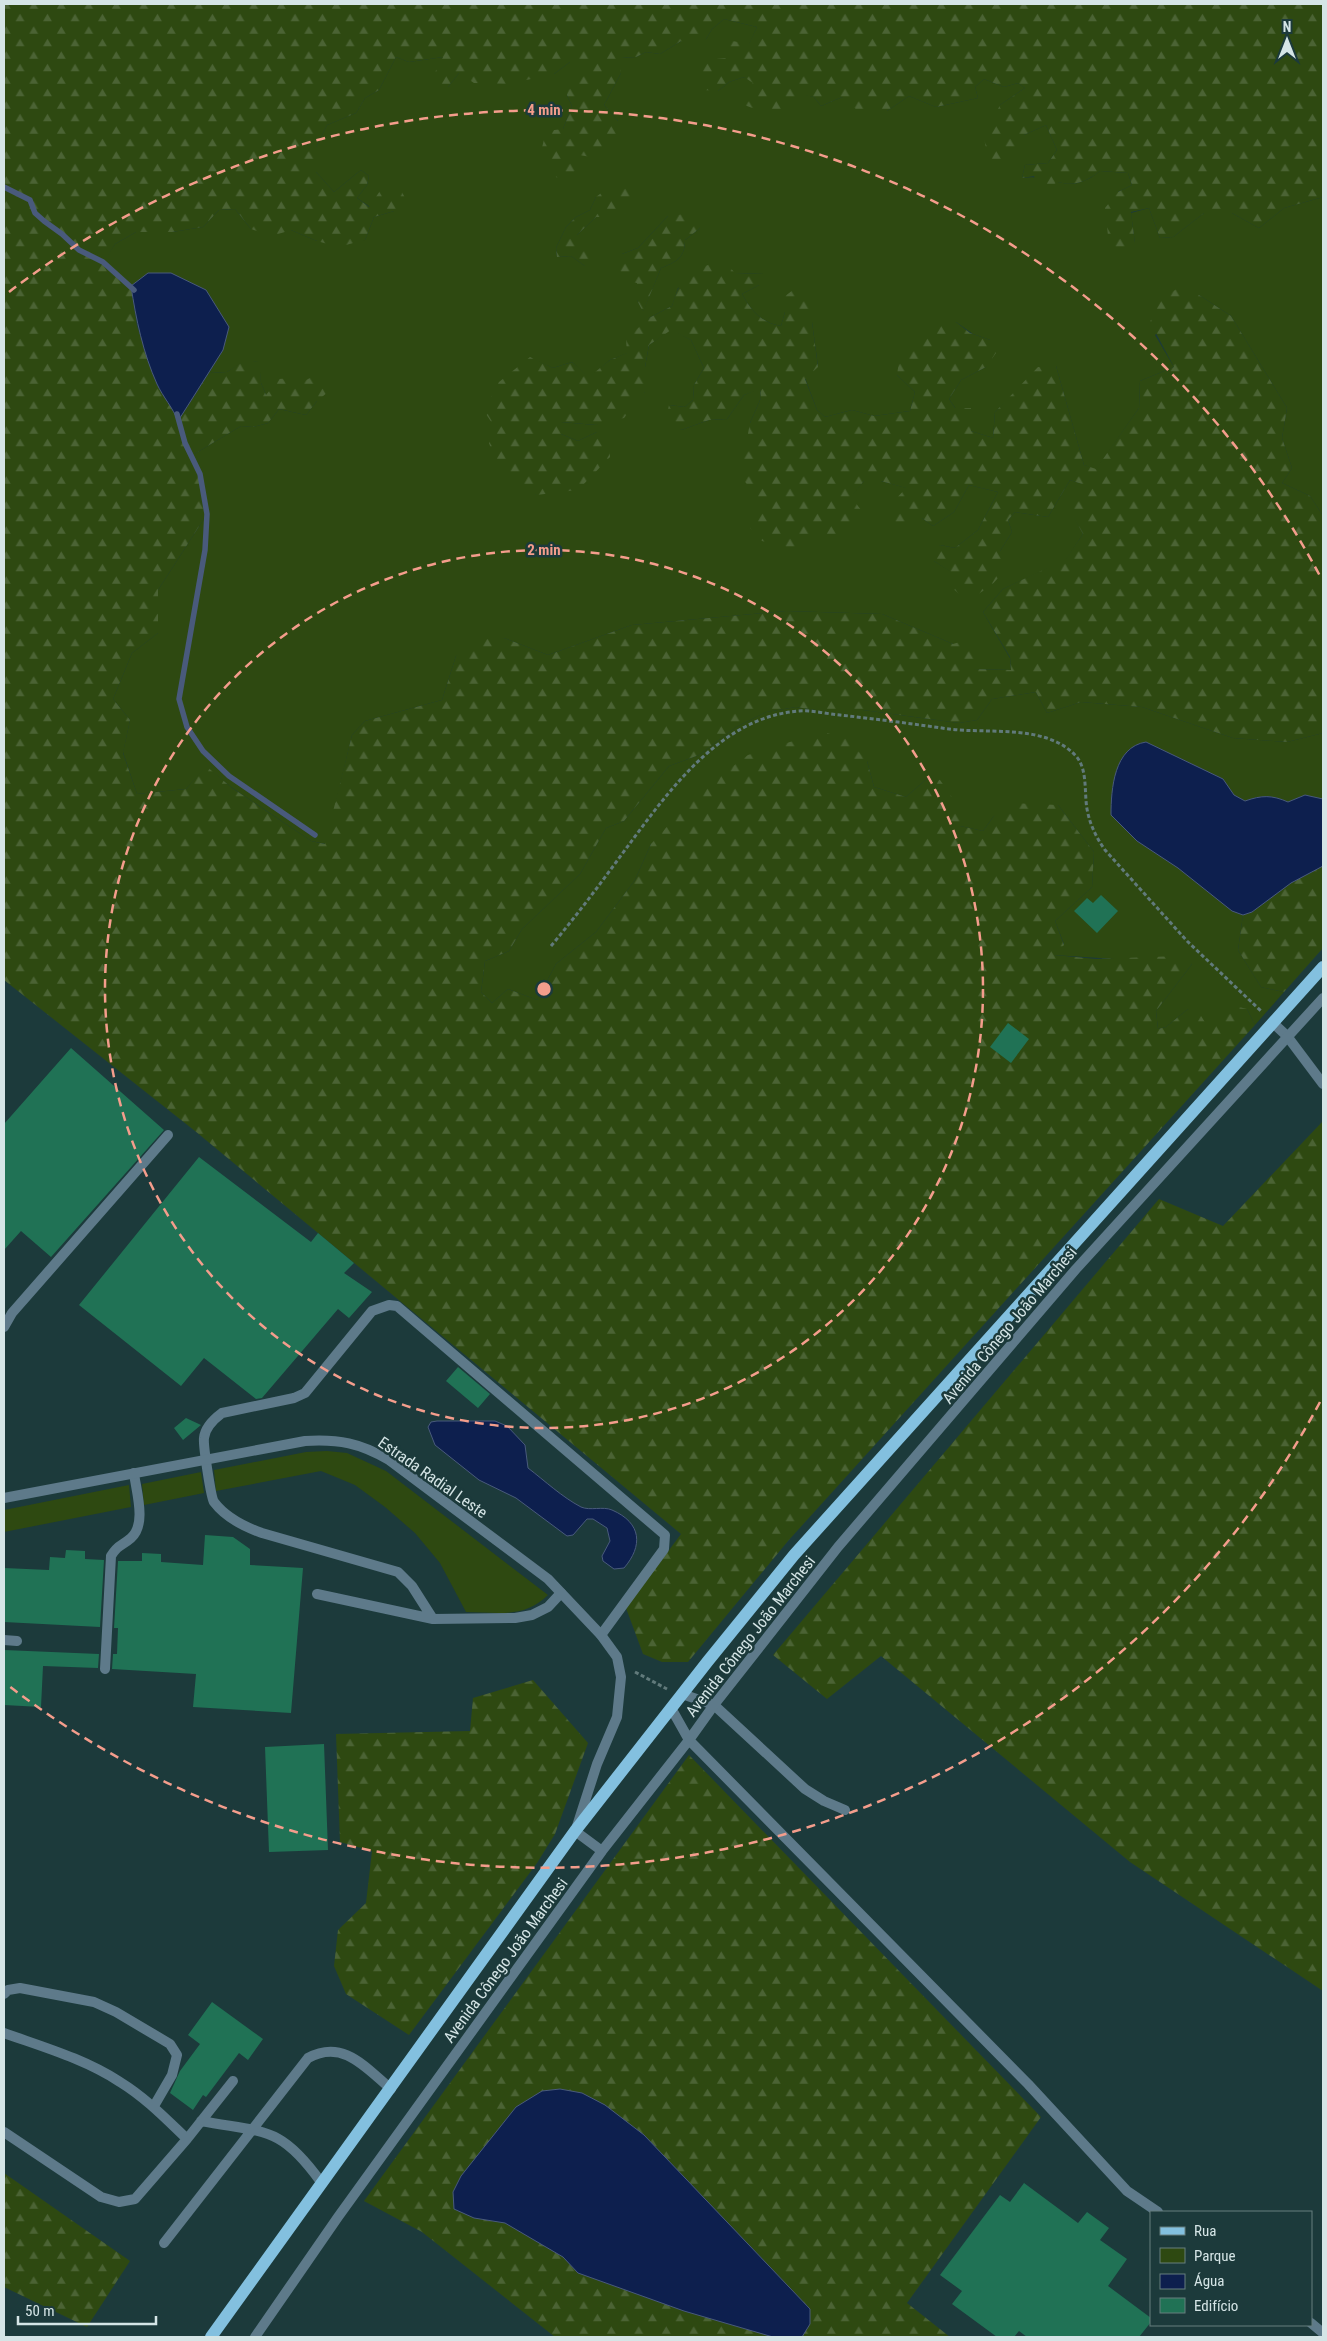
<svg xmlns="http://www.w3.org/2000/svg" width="1327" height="2341" viewBox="0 0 1327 2341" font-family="'Roboto Condensed',sans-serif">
<defs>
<pattern id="forest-firs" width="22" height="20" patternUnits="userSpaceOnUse" patternTransform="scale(1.25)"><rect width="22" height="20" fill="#2e4911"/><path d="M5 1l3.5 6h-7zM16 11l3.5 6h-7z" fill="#4b6334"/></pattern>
</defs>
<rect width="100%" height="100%" fill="#1c3a3b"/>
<path fill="#2e4911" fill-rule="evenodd" d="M724,19L757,27L749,45L726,58L718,91L729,82L744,77L754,82L814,97L821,106L842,97L887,111L909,96L936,107L978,98L975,87L984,79L1004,87L1018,83L1025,88L1000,105L1024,135L1046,125L1057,150L1048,163L1025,165L1022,178C1057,173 1066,198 1100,171L1128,173L1132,185L1118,192L1135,244L1131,213L1149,208L1160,238L1173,237L1204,213H1232L1259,228L1284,208L1323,197V516L1310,496L1282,483L1292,468L1282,438L1287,408L1231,316L1199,295L1155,335L1174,367L1140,381L1139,408L1096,470L1084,465L1056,366L1013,395L995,412L993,438L971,431L949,399L961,380L986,367L990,340L973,334L956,322L897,375L915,392L910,411L874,416L852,410L825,417L817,410L805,378L818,366L812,322L785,312L781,326C762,323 751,311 742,294L759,285L764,274L734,273L678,288L672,306L649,318L628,353L610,360L589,378L572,362L553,368L530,358L496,429L536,495L597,432L578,441L561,434V422L596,425L645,392V367L649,345L671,329L691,340L704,368L694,385L693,400L685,407L669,405L681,430L709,420L727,419L744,395L760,388L761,398L750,423L850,497L864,481H881L907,488L922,518L933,526L954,512L969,485L998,492L978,530L955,548L940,545L934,561L952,572L1000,551L1012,532L1008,520L1015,512L1048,517L1070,480L1083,484L1071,511L1083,534L1066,560L1003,589L983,612L1010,658L1011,670L973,669L953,644L882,614L786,611L632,625L548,655L504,638L456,656L442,700L365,721L352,735L326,844L311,841L231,787L206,767L186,789L137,794L123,752L130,720L113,699L132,653L158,633V590L207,514L200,474L191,456L241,426L253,427L268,423L279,409L306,415L317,401L298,384L266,395L261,383L259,362L245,361L227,372L209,373L223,350L148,273L131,286L103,262L115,244L136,232H172L203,227L219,210L235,209L251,229L291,230L317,241L365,240L374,217L394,211L370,207L357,198L367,185L369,176L361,170L334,192L316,172V147L327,125L356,113L365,98L379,90L396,57L409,62L443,57L438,87H448L459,73L554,74L570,62H576V77L567,95L572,106L563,129L573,154L618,121L604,105L621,73V58L636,57L646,52L660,54L681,41L706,39L712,29ZM596,197L610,217H596L577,235V245L585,266L571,256L557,257L556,248L566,227L576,217L590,210ZM668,216L700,228L685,240C685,258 676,262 661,268L643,311L637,300V283L622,254L638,248Z
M1036,692L1047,713L1081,702L1142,707L1233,738L1287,742L1323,733V799L1305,795L1288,802C1272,795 1262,795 1245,801L1234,795L1223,779L1146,742C1118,747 1116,775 1111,799L1137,841L1178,868L1232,911L1243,915L1238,950L1261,987L1284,992L1255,1025L1247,1009L1205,1025L1188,1009L1166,1027L1158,1029L1156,1011L1192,964L1053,955L1064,944L1055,921L1092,887L1094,852L1058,805L994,816L983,831L960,826L929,777L906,797L874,787L867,761L651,844L635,880L596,932L556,964L537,1000L508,989L492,1003L481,992L485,961L509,951L522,929L580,874L606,828L624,821L669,766L699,755L736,727L766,712L796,707L816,710H863L959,723L977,720L992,699Z
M327,1451L347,1453L386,1471L548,1595C524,1619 497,1612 466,1612L440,1563L415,1533L385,1507L355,1485L321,1471L216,1491L214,1470L306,1452Z
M201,1472L204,1493L144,1505L142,1484Z
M129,1485L131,1507L4,1532V1510Z"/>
<path fill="url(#forest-firs)" d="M4,4H1323V197L1284,208L1259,228L1232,213H1204L1173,237L1160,238L1149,208L1131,212L1135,244L1121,260L1109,245L1105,208L1118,192L1132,185L1128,173L1100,171C1087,181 1075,187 1058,182L1046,189L1037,185L1034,176L1022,178L1025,165L1048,163L1057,150L1046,125L1024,135L1017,159L1002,167L989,163L984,138L1000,105L1025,88L1018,83L1004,87L984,79L975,87L978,98L936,107L909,96L887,111H858L842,97L821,106L814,97L802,95L797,108C776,112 756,113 737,101L753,83L744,77L729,82L718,91L703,90L699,72L706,60L726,58L727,40L749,44L757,27L724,19L712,29L706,39L692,46L681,41L660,54L646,52L636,57L621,58V73L604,105L618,121L616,135L591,157L573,154L575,171L562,180L548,173L541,152L546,131L563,129L572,106L567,95L569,82L576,76V62H570L554,74L508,84L474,83L459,73L448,87H437L433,76L443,57L409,62L396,57L379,90L365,98L356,113L327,125L316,147V172L334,192L361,170L369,176L367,185L357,198L369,207L382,188H400L405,198L394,211L374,217L365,240L338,247L317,241L291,230L272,236L251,229L235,209L219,210L203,227L172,232H136L115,244L104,262L131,286L137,326L157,385L173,407L178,421L209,373L227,372L245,360L260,362L261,383L266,395L279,379L292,378L298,384L310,378L319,383L328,392L317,401L306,415L279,409L268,423L253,427L241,426L191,456L200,474L207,514L158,590V633L132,653L113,699L130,720L123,753L137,794L186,789L206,766L232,788L311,841L325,844L352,735L365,721L442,700L456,656L474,640L504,638L548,655L632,625L786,611L882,614L953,644L970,639L978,651L973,669L1011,670L1010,657L983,612L1003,589L1066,559L1083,534L1070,511L1082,484L1070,480L1048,517L1015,512L1008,520L1012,532L1000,551C1011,578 987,588 967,601L950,586L951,572L934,561V551L940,545L955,548L978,530L998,492L969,485L954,512L933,526L922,518L904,528L890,525L894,501L906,488L881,481H864L851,497L865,515L837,540L817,536L803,551L762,541L750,528L757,496L740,476L750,423L761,398L760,389L744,395L727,419L709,420L681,430L666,419L669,405L685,407L693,400L694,385L704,368L691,340L671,330L649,345L645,367V392L624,418L596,425L561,422V434L578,441L597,432L609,441L610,457L578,490L536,495L497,466L489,443L496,429L484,411L499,382L530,357L553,368L572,362L589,377L610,360L627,353L626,339L649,318L672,306C682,273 691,270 723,260L735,273L765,274L767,287L759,285L742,294C751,311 762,323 781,326L785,312L780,300L793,290L816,306L812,322L818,367L805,379L817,410L825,417L852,410L874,416L910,411L915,392L897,375L899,361L936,327L956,322L970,333L990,340L996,353L986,367L961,380L949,399L955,408H971V431L993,438L995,412L1038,367L1056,366L1084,465L1096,469L1139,408L1140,381L1174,367L1150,322L1160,299L1180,287L1199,295L1231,316L1287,408L1282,438L1292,468L1282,483L1310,496L1323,516V733L1287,742L1233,738L1142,707L1081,702L1047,713L1036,692L992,699L977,720L959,723L863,710H816L796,707L766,712L736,727L699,755L669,766L624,821L606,828L580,874L522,929L509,951L485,961L481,992L492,1003L508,989L537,1000L556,964L596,932L635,880L651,844L702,789L748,755L822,732L847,738L867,761L874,787L906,797L929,777L940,780L961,810L960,826L983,831L994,816L1012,803L1058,805L1094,852L1092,887L1055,921L1064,945L1054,955L1096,959L1179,956L1192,964L1156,1011L1158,1029L1166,1027L1188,1009L1198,1011L1206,1024L1235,1006L1247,1009L1255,1025L788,1541L688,1662H662L643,1654L626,1608L681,1534L195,1131L4,980Z
M613,184L630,187L635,196L628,213L610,217H596L577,235V244L589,246L593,251L585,266L571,256L557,257L556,248L566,227L576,217L590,210L596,197Z
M684,214L696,222L700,228L685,240C685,258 676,262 661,268L643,312L637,300V283L624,280L619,268L622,254L638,248L668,216Z
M1323,866V948L1284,992L1261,987L1238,950L1243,915L1252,912L1291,883Z
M1323,1121V1991L1130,1862L881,1656L827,1699L773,1655L1159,1199L1223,1226Z
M533,1680L588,1743L555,1834L537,1863L409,2035L346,1994L334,1966L338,1930L366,1903L372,1851L340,1842L336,1734L470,1731L473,1698Z
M689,1755L1041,2117L907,2303L950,2337H800H802L810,2309L644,2135L474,2218L505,2223L563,2257L578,2273L684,2311L773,2337H555L422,2232L364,2201Z
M4,2173L130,2261L87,2327L4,2287Z"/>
<path fill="#0d1f4e" stroke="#495a7c" d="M148,273H171L206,290L229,327L223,350L178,421C173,408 163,397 157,384C143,353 136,319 131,286Z
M1146,742L1223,779L1234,795L1245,801C1262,795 1272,795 1288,802L1305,795L1323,799V866L1291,883L1252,912L1243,915L1232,911L1178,868L1137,841L1111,815C1111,789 1114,747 1146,742Z
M437,1421H495L507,1426L525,1445L528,1468C545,1481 562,1497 581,1507C590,1511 603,1506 612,1510C642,1523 643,1546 624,1568L614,1569L603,1561L602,1556L610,1541L607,1528L593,1519H587L573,1535L567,1536L516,1498L479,1480L435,1445L428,1427L431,1422Z
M560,2089L582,2093L605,2105L644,2135L810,2309V2324L802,2337H773L684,2311L578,2273L563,2257L505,2223L474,2218L454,2209L453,2192L461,2176L516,2107L542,2091Z"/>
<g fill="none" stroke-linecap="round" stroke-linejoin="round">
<path stroke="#495a7c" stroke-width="5.5" d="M4,187L30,200L35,213L44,221L62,234L79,250L103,262L134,290
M177,414L185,443L200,474L207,514L205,550L179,699L187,727L203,751L229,776L315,835"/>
</g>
<path fill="#207255" d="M1101,895L1118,911L1097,933L1074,911L1087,898L1093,903Z
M1008,1023L1029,1039L1011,1063L990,1047Z
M71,1048L164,1130L51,1257L21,1231L4,1250V1124Z
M199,1157L311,1242L318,1233L354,1263L344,1273L372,1292L349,1318L338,1309L262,1398L256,1399L204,1358L181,1386L79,1305Z
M458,1367L490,1394L478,1408L446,1381Z
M186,1418L201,1425L183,1440L174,1428Z
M205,1535L233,1537L250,1549V1565L303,1568L291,1713L193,1707L196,1674L112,1669L113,1654H117L118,1628H114L118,1561H142V1553L161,1554V1562L203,1565Z
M66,1550L85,1551V1559L104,1560L100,1627L4,1622V1568L49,1570L50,1557L65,1558Z
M4,1650L99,1654L98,1668L43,1666L41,1707L4,1705Z
M324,1744L328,1850L269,1852L265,1747Z
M212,2002L263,2039L248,2060L239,2053L206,2097L203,2095L193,2110L170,2093L180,2071L200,2044L188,2035Z
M1024,2183L1078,2223L1087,2212L1109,2228L1100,2240L1127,2259L1108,2286L1151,2318V2322L1139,2337H1027L1019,2331L1014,2337H997L952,2304L962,2291L940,2275L1000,2195L1010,2202Z"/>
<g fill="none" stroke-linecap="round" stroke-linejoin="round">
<path stroke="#617a7b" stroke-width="3" stroke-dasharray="4 2.5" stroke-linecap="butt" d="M551,946C577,915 601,883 625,850C668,792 720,717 799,711C812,710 827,714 840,715C876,719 913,724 949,729C988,734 1045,724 1075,755C1088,768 1084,792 1087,809C1090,825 1096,837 1105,850L1187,941L1262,1012
M635,1672L667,1689"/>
<path stroke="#5e7a8a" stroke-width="10" d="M1273,1023L1287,1036L1323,1084
M4,1327L12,1313L168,1135
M317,1594L433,1619L515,1618L532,1615L548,1607L561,1593
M433,1619L412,1586L398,1572L262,1533C245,1527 226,1518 214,1502C211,1498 203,1445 204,1438C205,1427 214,1419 222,1413L294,1398L305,1393L372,1311L389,1305L397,1306L665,1535L664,1549L601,1635
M4,1640L17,1641
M105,1669L111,1556C118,1544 122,1546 131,1538C147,1524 136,1491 134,1473
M682,1694L714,1705L805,1789L824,1801L845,1810
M4,1994L8,1990L20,1988L94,2002L116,2012L170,2044L177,2055L172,2075L154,2106
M4,2033C43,2047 85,2059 120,2082C146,2098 166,2119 187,2139
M201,2121C265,2133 280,2125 321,2182
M4,2132L101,2197L119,2202L135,2199L187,2139L233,2081
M164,2243L308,2058C343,2039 365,2067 391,2089"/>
<path stroke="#5e7a8a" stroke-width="10" d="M671,1708L689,1740L1028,2084L1127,2191L1158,2212
M575,1831L602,1851
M1311,2323L1323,2333
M255,2337L338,2217L602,1851L689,1740L714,1705L838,1547L1076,1269L1323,998"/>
<path stroke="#5e7a8a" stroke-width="10" d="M4,1498L305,1441C339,1439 360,1443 389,1460L548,1579L601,1635L617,1657L621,1677L617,1717L597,1764L577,1826"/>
<path stroke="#83c0df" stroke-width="12" d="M211,2337L575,1831L708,1661L794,1555L1323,967"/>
</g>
<g fill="none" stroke="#f49d8c" stroke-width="2.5" stroke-dasharray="9 6">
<circle cx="544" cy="989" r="439"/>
<path d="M1320 1402A879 879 0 0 1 9 1686M9 292A879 879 0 0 1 1320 576"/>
</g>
<g text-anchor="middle" stroke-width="5" stroke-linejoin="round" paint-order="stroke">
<g font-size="16" fill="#d5e5e6" stroke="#1c3a3b">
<text transform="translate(1009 1325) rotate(-50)" y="6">Avenida Cônego João Marchesi</text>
<text transform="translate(433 1477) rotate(35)" y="6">Estrada Radial Leste</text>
<text transform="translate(750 1636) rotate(-52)" y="6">Avenida Cônego João Marchesi</text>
<text transform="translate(505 1960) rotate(-54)" y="6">Avenida Cônego João Marchesi</text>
</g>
</g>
<circle cx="544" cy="989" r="8" fill="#f49d8c" stroke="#1c3a3b" stroke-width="2.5"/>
<g font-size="15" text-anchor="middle" font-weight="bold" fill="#f49d8c" stroke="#1c3a3b" stroke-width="5" stroke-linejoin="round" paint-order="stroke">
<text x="544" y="115">4 min</text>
<text x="544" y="555">2 min</text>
</g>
<rect width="1327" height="2341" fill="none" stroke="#d5e5e6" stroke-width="10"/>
<rect x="1150" y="2211" width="162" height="115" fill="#1c3a3b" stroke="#667e7f"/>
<rect x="1160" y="2227" width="25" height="8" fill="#83c0df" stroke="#667e7f"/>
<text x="1194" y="2236" font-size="15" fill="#d5e5e6">Rua</text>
<rect x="1160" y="2248" width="25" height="15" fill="#2e4911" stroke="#667e7f"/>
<text x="1194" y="2261" font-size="15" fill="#d5e5e6">Parque</text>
<rect x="1160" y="2274" width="25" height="15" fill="#0d1f4e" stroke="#667e7f"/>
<text x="1194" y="2286" font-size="15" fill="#d5e5e6">Água</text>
<rect x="1160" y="2298" width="25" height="15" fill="#207255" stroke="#667e7f"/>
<text x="1194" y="2311" font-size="15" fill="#d5e5e6">Edifício</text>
<g transform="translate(1287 40)" stroke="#1c3a3b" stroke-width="4" paint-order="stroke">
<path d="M0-4L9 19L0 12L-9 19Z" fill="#d5e5e6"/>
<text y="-8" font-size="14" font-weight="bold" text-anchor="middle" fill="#d5e5e6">N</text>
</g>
<path d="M18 2316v8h138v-8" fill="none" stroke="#d5e5e6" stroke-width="2.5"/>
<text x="25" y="2316" font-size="15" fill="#d5e5e6" stroke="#1c3a3b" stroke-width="4" paint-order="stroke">50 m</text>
</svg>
